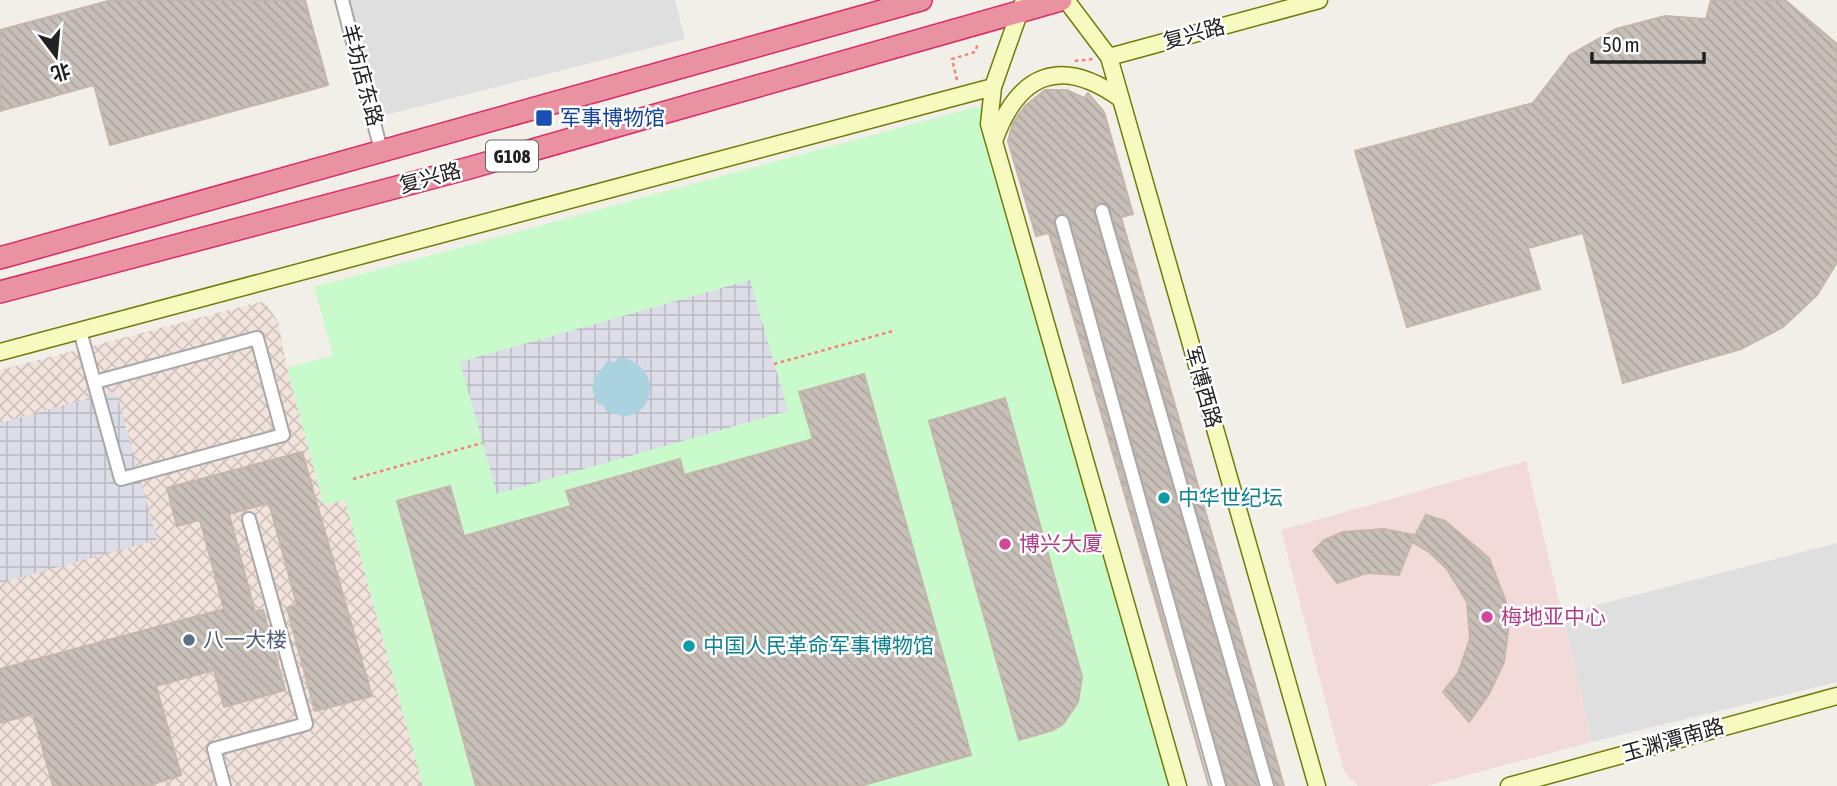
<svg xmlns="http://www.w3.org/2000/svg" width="1837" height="786" viewBox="0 0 1837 786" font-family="'Asap Condensed','Noto Sans SC',sans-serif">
<defs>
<pattern id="military-cross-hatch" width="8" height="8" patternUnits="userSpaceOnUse" patternTransform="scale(1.75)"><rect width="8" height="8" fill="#f3e3dd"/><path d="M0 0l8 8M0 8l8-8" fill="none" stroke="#d0c2bd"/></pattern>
<pattern id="plaza-grid" width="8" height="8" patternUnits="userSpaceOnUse" patternTransform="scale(1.75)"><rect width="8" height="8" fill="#dddde8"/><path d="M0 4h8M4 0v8" fill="none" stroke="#bdbdc7"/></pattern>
<pattern id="building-back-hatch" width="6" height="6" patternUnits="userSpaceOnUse" patternTransform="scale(1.75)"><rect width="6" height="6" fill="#c7bfb8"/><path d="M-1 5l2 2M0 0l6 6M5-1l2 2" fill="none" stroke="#aba49e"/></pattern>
</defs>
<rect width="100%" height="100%" fill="#f2efe9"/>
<path fill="#e0dfdf" d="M349,0H675L685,39L378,117Z
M1837,543V682L1592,742L1562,614Z"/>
<path fill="#f2dad9" d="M1526,461L1592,742L1426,786H1358L1344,772L1281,530Z"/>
<path fill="url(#military-cross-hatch)" d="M264,301L278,321L287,368L324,505L345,500L423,786H0V370Z"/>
<path fill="#c8facc" d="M983,105L1169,786H423L345,500L324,505L287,368L333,355L314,287Z"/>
<path fill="url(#plaza-grid)" d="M750,280L788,411L497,494L460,362Z
M116,391L157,540L0,583V423Z"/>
<path fill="#aad3df" d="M619,357C664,364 655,417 623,416C618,415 612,413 607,412L603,405L598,404C586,380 596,379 607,361L615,362Z"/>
<path fill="url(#building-back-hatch)" stroke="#c4b6ab" stroke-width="2" d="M112,0H305L328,85L110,145L94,85L0,111V30Z
M1711,0H1785L1837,44V262L1817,295L1783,327L1741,349L1623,383L1583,233L1528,248L1540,289L1407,327L1355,151L1533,103L1570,55L1616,29L1665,16L1706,19Z
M1045,90H1067L1084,98L1088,93L1104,112L1133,214L1121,217L1284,786H1276L1110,209L1100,202L1095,205L1094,213L1258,786H1228L1070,220L1065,214H1059L1054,224L1209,786L1049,233L1036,236L1008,141L1013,123L1025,106Z
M864,374L971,755L860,786H476L397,501L450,486L464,536L571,506L566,491L680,459L684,475L813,439L799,392Z
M1005,398L1082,677L1078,702L1063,724L1053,730L1019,740L929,421Z
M302,452L372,696L315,711L287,608L297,605L269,503L229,514L255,612L263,610L285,690L224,707L214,670L156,686L181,775L147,786H53L33,714L0,723V669L224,609L200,520L177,526L167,488Z
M1426,515L1445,521L1489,558L1506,602L1508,632L1504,662L1489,694L1469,722L1443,692L1458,673L1470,639L1467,602L1447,569L1429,552L1412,542L1399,575L1367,573L1337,583L1313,551L1324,540L1343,532L1384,529L1414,535L1412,541Z"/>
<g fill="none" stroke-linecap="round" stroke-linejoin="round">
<defs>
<path id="street" d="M342,0L381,150
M1102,211L1267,786
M1062,222L1219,786
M80,331L121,479L283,435L257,338L95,382
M224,786L214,749L306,724L249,519"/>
<path id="secondary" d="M1066,0L1109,57L1317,786
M1022,5L993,87L989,124L1178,786
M1109,57L1319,0
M994,141C1018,74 1060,55 1121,99
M0,352L993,87
M1509,786L1837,696"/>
<path id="highway" d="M0,258L921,0
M0,292L469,168L1061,0"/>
</defs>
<use href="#street" stroke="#a9a9a9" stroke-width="16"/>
<use href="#secondary" stroke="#707d05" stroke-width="19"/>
<use href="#highway" stroke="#dc2a67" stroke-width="24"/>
<path stroke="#fa8072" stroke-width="2.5" stroke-dasharray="3.5 3.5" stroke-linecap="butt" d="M1075,61L1093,59
M957,80L952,59L975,52L978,43
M774,364L893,331
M353,479L482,443"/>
<use href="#street" stroke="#fff" stroke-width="12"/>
<use href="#secondary" stroke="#f7fabf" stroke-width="16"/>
<use href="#highway" stroke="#e892a2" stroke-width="21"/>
</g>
<rect fill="#1a4fb4" stroke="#fff" stroke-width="2.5" x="535" y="109" width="18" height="18" rx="3.5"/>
<g fill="#0f9aa8" stroke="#fff" stroke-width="2.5">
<circle cx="1164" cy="498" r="7"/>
<circle cx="689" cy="646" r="7"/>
</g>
<g fill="#d1479c" stroke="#fff" stroke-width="2.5">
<circle cx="1005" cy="544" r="7"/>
<circle cx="1487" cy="617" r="7"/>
</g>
<circle fill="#5c6f8a" stroke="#fff" stroke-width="2.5" cx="189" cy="640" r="7"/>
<g text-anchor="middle" stroke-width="5" stroke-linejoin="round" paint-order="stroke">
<rect fill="#fff" stroke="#646464" stroke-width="2" x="486" y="140.5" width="52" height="31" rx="5"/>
<g font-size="19" font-weight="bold" fill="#222">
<text x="512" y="163">G108</text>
</g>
<g font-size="21" fill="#222" stroke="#fff">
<text transform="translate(1194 34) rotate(-15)" y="7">复兴路</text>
<text transform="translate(362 75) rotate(75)" y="7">羊坊店东路</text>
<text transform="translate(430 178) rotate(-15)" y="7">复兴路</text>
<text transform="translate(1203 387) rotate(74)" y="7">军博西路</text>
<text transform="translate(1673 740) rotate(-16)" y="7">玉渊潭南路</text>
</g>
<g font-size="21" fill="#164399" stroke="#fff" text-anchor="start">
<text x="560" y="125">军事博物馆</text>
</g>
<g font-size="21" fill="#0d838f" stroke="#fff" text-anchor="start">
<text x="1178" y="505">中华世纪坛</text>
<text x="703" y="653">中国人民革命军事博物馆</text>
</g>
<g font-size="21" fill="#b23c85" stroke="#fff" text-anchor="start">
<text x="1019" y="551">博兴大厦</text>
<text x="1501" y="624">梅地亚中心</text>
</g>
<g font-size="21" fill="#4e5e75" stroke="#fff" text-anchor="start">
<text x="203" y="647">八一大楼</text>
</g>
</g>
<g transform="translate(56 56) rotate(164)" stroke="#ffffff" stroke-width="5" paint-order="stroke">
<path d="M0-5L12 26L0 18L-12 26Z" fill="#222222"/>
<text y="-10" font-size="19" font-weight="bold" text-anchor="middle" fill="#222222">北</text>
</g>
<path d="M1592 52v10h112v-10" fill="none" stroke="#222222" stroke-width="3.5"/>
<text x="1602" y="52" font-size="21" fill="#222222" stroke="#ffffff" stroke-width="5" paint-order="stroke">50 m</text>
</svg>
